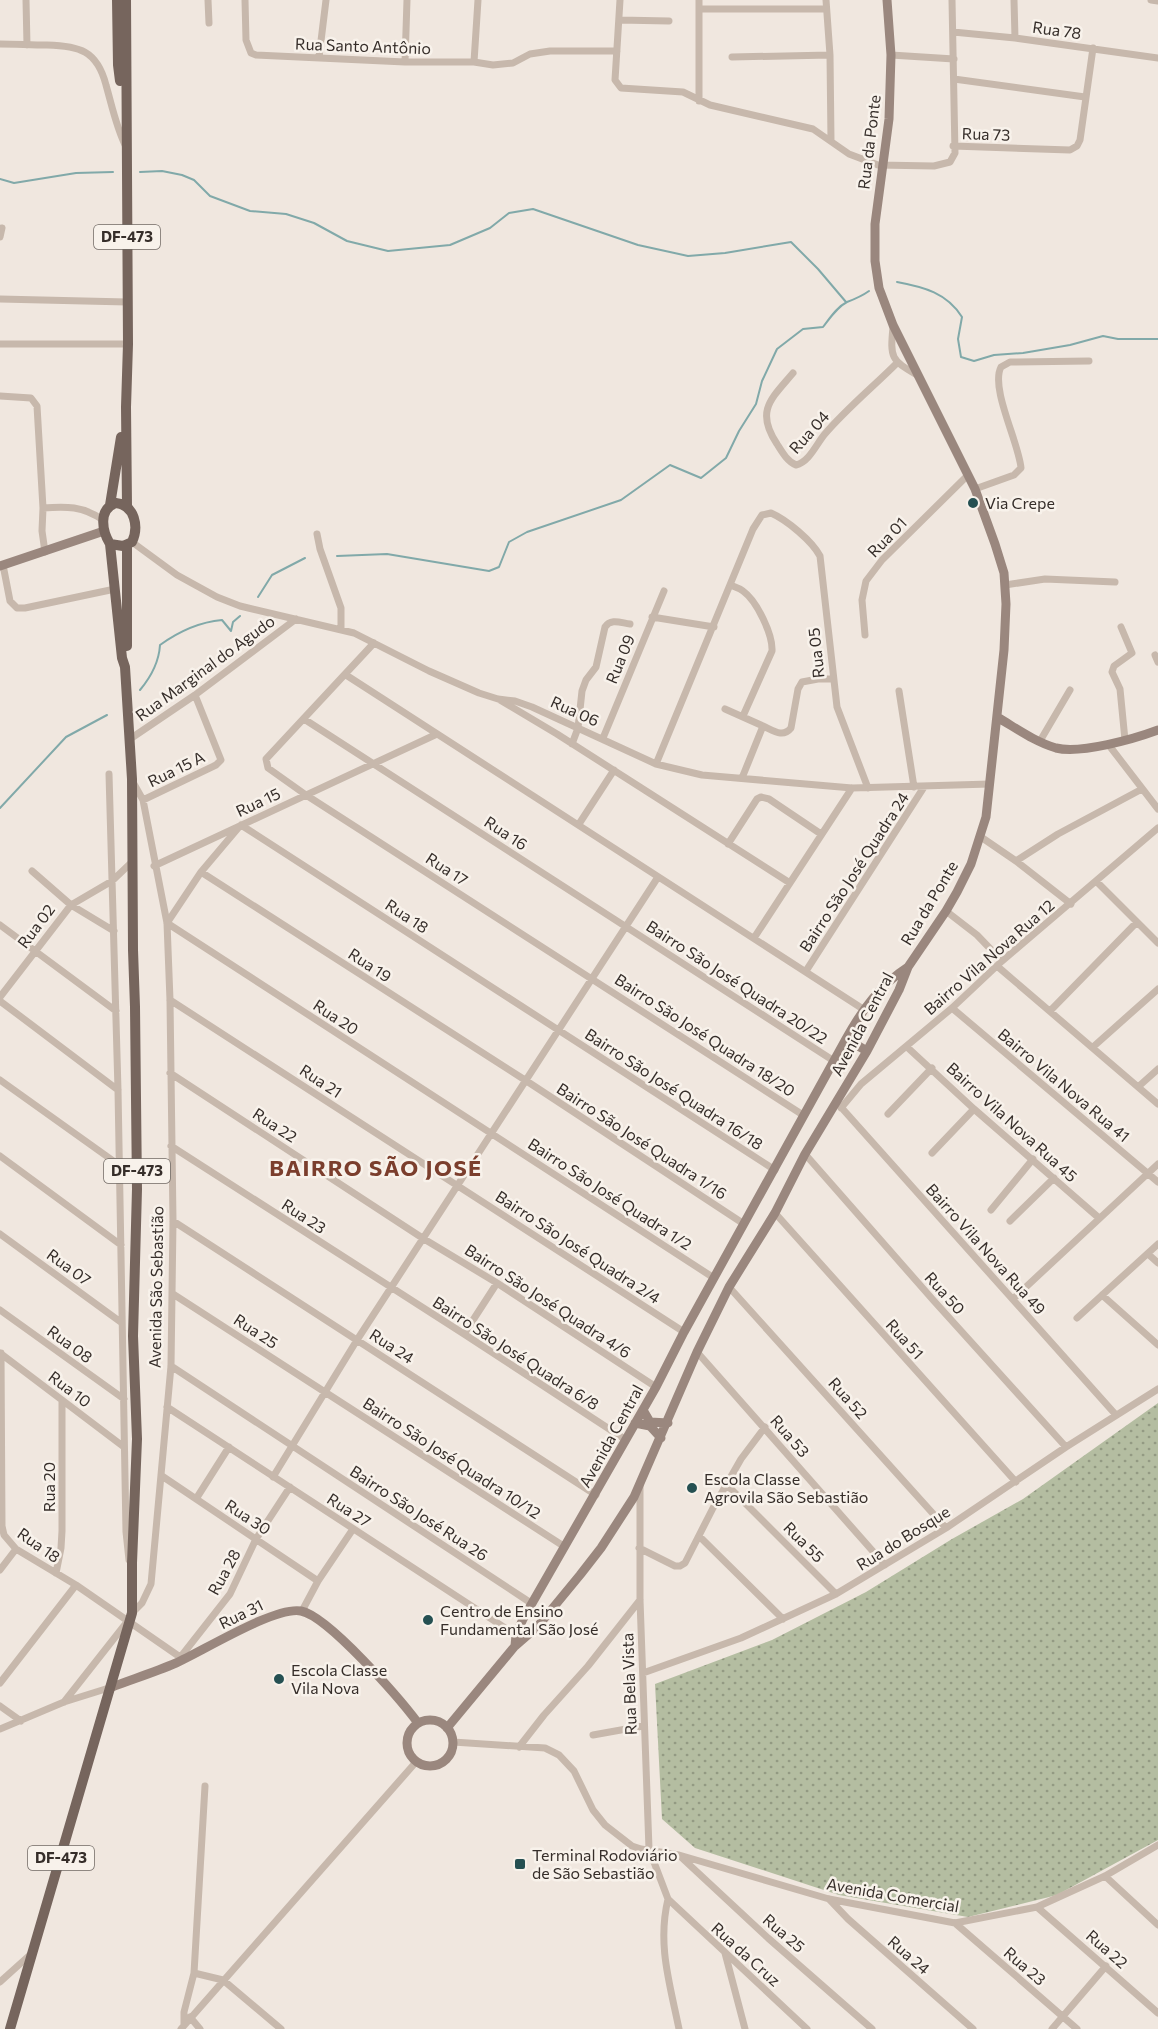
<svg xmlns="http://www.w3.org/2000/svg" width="1158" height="2029" viewBox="0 0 1158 2029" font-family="Commissioner,sans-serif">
<defs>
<pattern id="park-dots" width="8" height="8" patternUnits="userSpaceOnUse" patternTransform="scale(1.5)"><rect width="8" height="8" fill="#b4bda1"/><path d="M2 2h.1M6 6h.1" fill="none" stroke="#939a83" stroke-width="1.8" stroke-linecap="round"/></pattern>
</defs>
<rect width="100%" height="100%" fill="#f0e7df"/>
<path fill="url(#park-dots)" d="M1158,1403V1840L1057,1895L968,1917L839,1895L695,1848L662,1819L655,1684L772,1640L866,1592L952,1539L1023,1499Z"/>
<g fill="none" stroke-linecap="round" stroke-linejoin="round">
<path stroke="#81a9a9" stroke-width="2" d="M140,172L162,171L182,175L194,180L210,196L250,211L286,214L314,223L347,241L388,251L450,245L490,228L509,213L533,209L638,245L688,256L725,253L791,242L818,269L846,302
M0,179L14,183L76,173L113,172
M897,282C924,287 947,293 962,317L958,339L961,357L974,361L994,355L1023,353L1070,345L1103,336L1118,339H1158
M337,556L387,554L489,571L499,567L509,542L527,532L621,500L670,465L701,478L726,458L739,431L756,404L762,381L777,349L803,329L823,327C830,318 837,307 847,302C855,299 862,296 869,291
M258,597L272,575L305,558
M140,690C150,678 159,662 160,645C178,632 200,622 222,620L231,631L233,622L240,616
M0,808L66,737L107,715"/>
<path stroke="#c7b8ac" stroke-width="7" d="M26,0L27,45
M208,0L209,23
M245,0L246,40L251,53L256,55L405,62H474L493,65L513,63L530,54L550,51H617
M620,0L615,80L621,88L683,92L710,105L813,129L849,154L878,165L934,166L950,162L955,153L952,0
M826,0L830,55L831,141
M1014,0L1015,38
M1151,0L1158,1
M699,9H826
M619,20L669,21
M953,32L1015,38L1158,58
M0,44C16,44 31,45 47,45C79,46 97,50 106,85C112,106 116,127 126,147
M891,55L954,59
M319,57L326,0
M732,57L830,55
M405,62L407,0
M474,62L478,0
M954,79L1085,97
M699,101V0
M953,146L1070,150L1077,146L1080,140L1093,48
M0,237L2,228
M0,299L127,302
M893,327C890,358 891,360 917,375
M0,344H128
M793,373C771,399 755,411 777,444C782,452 787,461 796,465C809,462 816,445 824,435C846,409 873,387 897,363
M0,396L31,398L37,406L43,508L42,531L45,552
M975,489L1014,475L1021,468C1019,443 990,388 1001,367L1010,362L1089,361
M43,508C66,506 83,506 103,520
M317,534L320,549L341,608V629
M132,542L177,575L217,597L240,606L354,633L429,671L479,693L498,699L515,701L532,707L656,764L702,775L852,788L990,784
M3,565L10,601L17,608H25L115,589
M730,585C735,587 739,588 743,591C757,601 773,635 772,651L743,716
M1005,585L1045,579L1115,582
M652,617L714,627
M1121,627L1132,653L1114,666L1112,672L1120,689L1125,740
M865,635L862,600L866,581L882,560L968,475
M374,643L266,759L268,768L306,795L803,1115
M1155,655L1158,662
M346,675L863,1009
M899,691L914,787
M500,700L557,734L790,883
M725,709L763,726
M304,719L834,1061
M603,738L664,591
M130,739L195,695L296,619
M1040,741L1070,690
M572,744L578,728L582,691L586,680L596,667L605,627C611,618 621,623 630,624
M1108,744L1158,809
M656,764L753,529L762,515L771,513C787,520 812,541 820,556L837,707L868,788
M109,774L118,1090L126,1532L129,1560
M742,778L763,726C774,731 783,738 791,728L798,689L802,682L818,679H832
M143,800L216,765L221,760L195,695
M579,824L614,770
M241,825L775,1170
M981,837L1016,861L1071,904
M728,844L757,799L761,797L769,799L821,834
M1016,861L1058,834L1142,789
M154,866L437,734
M32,871L71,905L114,931
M201,872L525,1080L744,1224
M1096,881L1158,943
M946,911L977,935L1002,961
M167,923L714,1278
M167,923L201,872L239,827
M0,925L116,1011
M754,938L852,788
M997,966L1158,1104
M806,971L924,787
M0,997L71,905L112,881L133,861
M170,1000L684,1332
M0,1001L118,1090
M952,1008L1158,1182
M1050,1011L1137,922
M907,1047L974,1109L1099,1218
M1093,1047L1158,989
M170,1073L424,1239L497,1283L656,1387
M0,1080L119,1165
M1138,1087L1158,1069
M840,1106L1116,1415
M841,1108L861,1084L952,1008L1002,961L1158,828
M888,1114L932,1068
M171,1146L464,1334L626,1440
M932,1153L974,1109
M805,1154L934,1301L1066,1447
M0,1156L121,1245
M991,1210L1033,1159
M775,1213L1016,1482
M173,1221L596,1495
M1010,1221L1054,1178
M0,1234L122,1323
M1148,1254L1158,1263
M729,1287L946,1528
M173,1294L565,1547
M1102,1295L1158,1345
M1013,1299L1158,1164
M0,1310L124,1399
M1077,1318L1158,1244
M464,1334L497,1283
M697,1352L885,1565
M0,1353L124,1447
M1,1353L2,1526L4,1535L16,1549L76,1585L180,1657
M171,1366L531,1603
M167,1407L516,1635
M162,1476L318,1581
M273,1477L357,1340L658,877
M640,1485V1600L649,1849L668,1899L807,2029
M727,1485L836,1594
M196,1499L229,1447
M699,1536L783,1619
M639,1548L675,1566H680L685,1563L713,1508L741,1459L765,1427
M0,1570L16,1549
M56,1573L61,1548L62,1531V1400
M302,1611L318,1581L353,1529
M132,1613L142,1603L151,1584L171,1366L173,1221L170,1000L167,923L143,800L134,784
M179,1659L230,1594L256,1539L290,1487
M643,1673L741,1638L836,1594L946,1528L1066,1447L1158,1389
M0,1683L76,1585
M64,1702L127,1622
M0,1706L21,1721
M0,1729L64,1702L112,1687
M593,1735L643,1726
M453,1742L545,1748L559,1755L574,1771L593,1810L605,1825L632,1846L641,1849L679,1855L829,1899L955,1923L1037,1907L1105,1876L1158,1845
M519,1747L544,1715L588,1666L640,1600
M681,1857L768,1938L872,2029
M1105,1876L1158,1925
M668,1899C657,1945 670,1984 679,2029
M829,1899L848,1919L973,2029
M1037,1907L1158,2013
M955,1923L1077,2029
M725,1953L745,2029
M194,1973L223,1980L281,2029
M0,1982L31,1954
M190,2017L200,2029
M184,2024V2012L194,1973L205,1786
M181,2029L416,1762
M1052,2029L1106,1966"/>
<path stroke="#9a877e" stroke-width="9" d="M0,566L104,531
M997,717C1016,728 1035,742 1056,748C1081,754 1134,739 1158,730
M846,1039L867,1051
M643,1410L650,1422L668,1423
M635,1423L650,1426L661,1438
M515,1646L516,1635L523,1619L656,1387L684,1332L846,1039C862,1010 880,985 908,967
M112,1687C133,1679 155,1672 176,1663C203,1651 275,1606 301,1611C328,1616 400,1699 418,1723
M407 1743a23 23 0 1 1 46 0a23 23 0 1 1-46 0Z
M447,1728L515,1646L538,1626L580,1575L601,1548L634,1497L697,1352L729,1287L775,1213L805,1154L867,1051L899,990L908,967L946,911L957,892L971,864L986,817L1004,650L1006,604L1004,573L995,544L975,489L893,325L879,288L875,261V224L889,119L891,55L887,0"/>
<path stroke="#76655d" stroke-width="10" d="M117,0L118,65L120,81
M126,0L128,344L126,407L127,506
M116,503C135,505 139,527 132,542L123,546L110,544C102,531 98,509 116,503Z
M110,505L121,437
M127,646V545
M10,2029L132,1613V1563L137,1439L133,1336L137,1189L135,1007L133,950L132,779L125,667L122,658L110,544"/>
</g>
<g fill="#255052" stroke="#f8f2eb" stroke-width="2">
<circle cx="973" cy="503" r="6"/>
<circle cx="692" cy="1488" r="6"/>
<circle cx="428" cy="1620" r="6"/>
<circle cx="279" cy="1679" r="6"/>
<rect x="514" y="1858" width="12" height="12" rx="3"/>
</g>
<g text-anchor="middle" stroke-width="5" stroke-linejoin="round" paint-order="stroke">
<g fill="#f8f2eb" stroke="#706964" stroke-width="1.5">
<rect x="94" y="225" width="66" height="24" rx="4.5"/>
<rect x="104" y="1159" width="66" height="24" rx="4.5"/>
<rect x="28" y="1846" width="66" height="24" rx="4.5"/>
</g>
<g font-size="15" font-weight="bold" fill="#362e2a">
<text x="127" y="242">DF-473</text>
<text x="137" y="1176">DF-473</text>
<text x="61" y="1863">DF-473</text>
</g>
<g font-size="16" fill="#362e2a" stroke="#f8f2eb">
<text transform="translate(1057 30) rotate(8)" y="6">Rua 78</text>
<text transform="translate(363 46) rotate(2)" y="6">Rua Santo Antônio</text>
<text transform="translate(986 134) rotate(2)" y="6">Rua 73</text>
<text transform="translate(869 142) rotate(-83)" y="6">Rua da Ponte</text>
<text transform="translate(809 432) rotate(-48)" y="6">Rua 04</text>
<text transform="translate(887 537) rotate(-46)" y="6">Rua 01</text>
<text transform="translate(816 653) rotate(-96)" y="6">Rua 05</text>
<text transform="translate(620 659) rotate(-68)" y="6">Rua 09</text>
<text transform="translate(205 668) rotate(-36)" y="6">Rua Marginal do Agudo</text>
<text transform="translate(575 711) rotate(24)" y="6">Rua 06</text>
<text transform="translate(176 769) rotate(-26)" y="6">Rua 15 A</text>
<text transform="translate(258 802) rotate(-25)" y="6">Rua 15</text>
<text transform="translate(506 833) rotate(33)" y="6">Rua 16</text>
<text transform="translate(447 869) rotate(33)" y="6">Rua 17</text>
<text transform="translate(854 872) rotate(-57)" y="6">Bairro São José Quadra 24</text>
<text transform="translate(929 903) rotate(-59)" y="6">Rua da Ponte</text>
<text transform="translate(407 916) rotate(33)" y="6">Rua 18</text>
<text transform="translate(36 926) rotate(-53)" y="6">Rua 02</text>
<text transform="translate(989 957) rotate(-41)" y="6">Bairro Vila Nova Rua 12</text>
<text transform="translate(370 965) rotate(33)" y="6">Rua 19</text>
<text transform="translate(737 982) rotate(33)" y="6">Bairro São José Quadra 20/22</text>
<text transform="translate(336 1017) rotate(33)" y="6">Rua 20</text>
<text transform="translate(862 1024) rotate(-62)" y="6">Avenida Central</text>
<text transform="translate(705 1035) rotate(33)" y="6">Bairro São José Quadra 18/20</text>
<text transform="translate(321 1081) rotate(33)" y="6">Rua 21</text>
<text transform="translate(1064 1085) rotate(40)" y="6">Bairro Vila Nova Rua 41</text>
<text transform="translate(674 1089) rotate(33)" y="6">Bairro São José Quadra 16/18</text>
<text transform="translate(1012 1122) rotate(42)" y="6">Bairro Vila Nova Rua 45</text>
<text transform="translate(275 1125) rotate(33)" y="6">Rua 22</text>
<text transform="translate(642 1141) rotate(33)" y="6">Bairro São José Quadra 1/16</text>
<text transform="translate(610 1194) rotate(33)" y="6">Bairro São José Quadra 1/2</text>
<text transform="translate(304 1216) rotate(33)" y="6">Rua 23</text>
<text transform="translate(578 1247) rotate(33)" y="6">Bairro São José Quadra 2/4</text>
<text transform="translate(986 1249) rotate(48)" y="6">Bairro Vila Nova Rua 49</text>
<text transform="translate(69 1267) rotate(36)" y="6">Rua 07</text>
<text transform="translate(156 1287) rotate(-89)" y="6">Avenida São Sebastião</text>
<text transform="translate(945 1293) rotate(48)" y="6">Rua 50</text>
<text transform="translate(548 1301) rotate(33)" y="6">Bairro São José Quadra 4/6</text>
<text transform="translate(256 1331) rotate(33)" y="6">Rua 25</text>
<text transform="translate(905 1339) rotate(48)" y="6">Rua 51</text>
<text transform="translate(70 1344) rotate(36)" y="6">Rua 08</text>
<text transform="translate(392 1346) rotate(33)" y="6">Rua 24</text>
<text transform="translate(516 1353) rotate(33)" y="6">Bairro São José Quadra 6/8</text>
<text transform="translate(70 1389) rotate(37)" y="6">Rua 10</text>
<text transform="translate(848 1398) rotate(48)" y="6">Rua 52</text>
<text transform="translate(611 1436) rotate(-61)" y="6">Avenida Central</text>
<text transform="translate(790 1436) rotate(49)" y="6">Rua 53</text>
<text transform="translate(452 1458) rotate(33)" y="6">Bairro São José Quadra 10/12</text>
<text transform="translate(49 1487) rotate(-90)" y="6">Rua 20</text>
<text transform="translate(349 1510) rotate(33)" y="6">Rua 27</text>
<text transform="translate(419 1513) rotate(33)" y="6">Bairro São José Rua 26</text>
<text transform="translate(248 1517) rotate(33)" y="6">Rua 30</text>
<text transform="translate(903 1538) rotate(-32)" y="6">Rua do Bosque</text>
<text transform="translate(804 1542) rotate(45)" y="6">Rua 55</text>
<text transform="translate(39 1545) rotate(35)" y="6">Rua 18</text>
<text transform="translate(224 1572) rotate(-61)" y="6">Rua 28</text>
<text transform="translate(241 1614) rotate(-26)" y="6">Rua 31</text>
<text transform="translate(629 1684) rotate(-92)" y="6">Rua Bela Vista</text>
<text transform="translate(893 1895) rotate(10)" y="6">Avenida Comercial</text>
<text transform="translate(784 1933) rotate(41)" y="6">Rua 25</text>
<text transform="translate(1107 1949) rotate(41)" y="6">Rua 22</text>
<text transform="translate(746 1954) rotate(42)" y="6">Rua da Cruz</text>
<text transform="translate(909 1955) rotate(41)" y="6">Rua 24</text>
<text transform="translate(1025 1966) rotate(41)" y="6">Rua 23</text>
</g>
<g font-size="16" fill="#362e2a" stroke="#f8f2eb" text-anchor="start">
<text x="985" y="509">Via Crepe</text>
<text x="704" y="1485">Escola Classe<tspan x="704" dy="18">Agrovila São Sebastião</tspan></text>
<text x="440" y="1617">Centro de Ensino<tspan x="440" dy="18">Fundamental São José</tspan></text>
<text x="291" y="1676">Escola Classe<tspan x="291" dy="18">Vila Nova</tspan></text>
<text x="532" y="1861">Terminal Rodoviário<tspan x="532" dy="18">de São Sebastião</tspan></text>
</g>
<g font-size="22" font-weight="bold" letter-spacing="1.5" fill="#7b3e2d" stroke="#f8f2eb">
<text x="376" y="1176">BAIRRO SÃO JOSÉ</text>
</g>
</g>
</svg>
